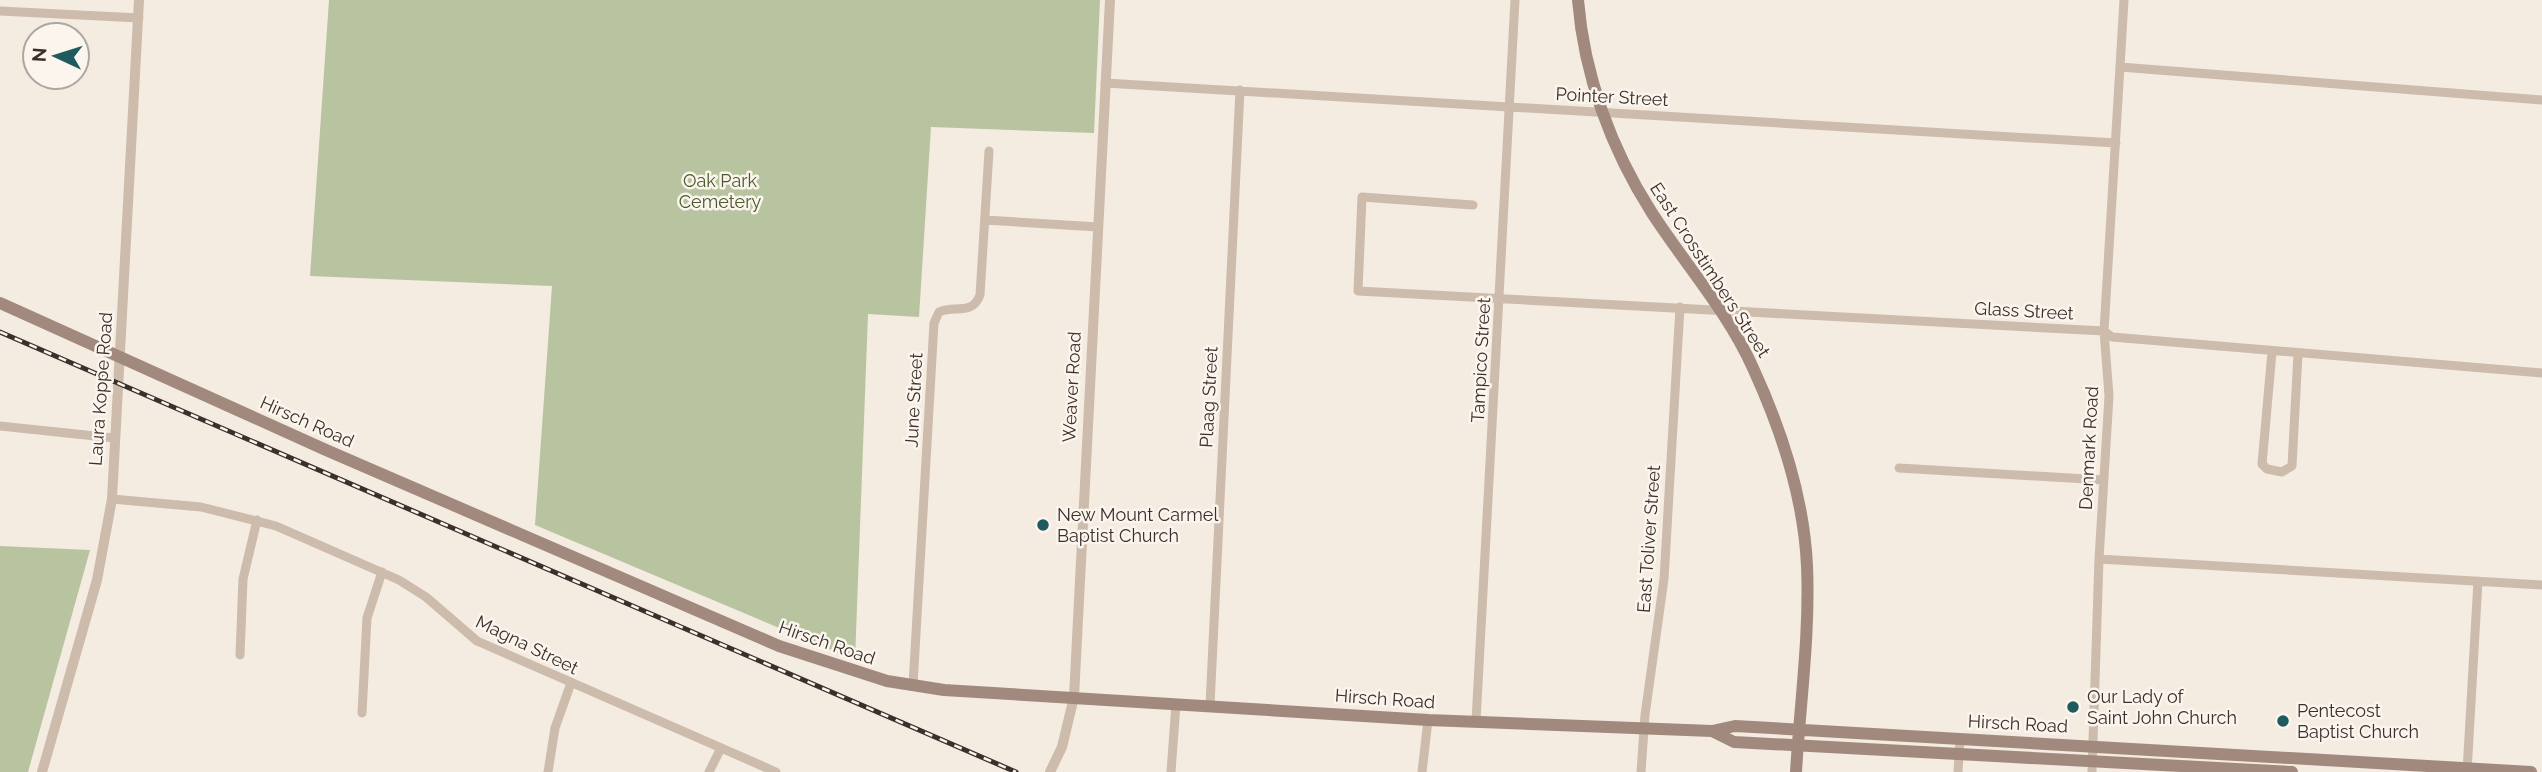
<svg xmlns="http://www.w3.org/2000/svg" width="2542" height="772" viewBox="0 0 2542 772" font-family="Raleway,sans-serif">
<rect width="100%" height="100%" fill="#f4ebe1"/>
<path fill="#b8c4a0" d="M329,0H1100L1094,133L931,127L919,317L868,314L855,660L535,525L552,286L310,276Z
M0,546L90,550L28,772H0Z"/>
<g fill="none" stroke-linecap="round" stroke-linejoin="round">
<path stroke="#cdbbac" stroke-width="9" d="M0,11L139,18
M2120,67L2542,100
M1105,83L2116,143
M1473,205L1362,197L1358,291L2104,331L2112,337L2542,373
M985,220L1098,227
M2272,352L2262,464L2267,469L2282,472L2292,466L2298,354
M0,426L114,438
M1899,468L2103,480
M112,499L201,507L276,526L399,580L426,597L477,641L776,772
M2099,559L2542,585
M240,655L243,579L257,520
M913,685L934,323L939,312C955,305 972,316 980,295L989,151
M1210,705L1240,90
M362,713L367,618L382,572
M1476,721L1515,0
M548,772L555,728L571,683
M709,772L721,748
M1171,772L1176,704
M1422,772L1428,720
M1641,772L1645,715L1664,579L1680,307
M1958,772L1960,739
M2092,772L2099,559L2109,396L2104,331L2124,0
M2467,772L2478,581"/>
<path stroke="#cdbbac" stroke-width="10" d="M42,772L97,580L112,499L139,0
M1050,772L1062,747L1074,697L1110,0"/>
<path stroke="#a18a7d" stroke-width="12" d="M1578,0C1584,75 1611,149 1652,213C1685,264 1728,312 1753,368C1781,429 1804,498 1807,566C1810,634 1800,704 1796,772
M0,303L326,450L779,646L887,681L944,690L1428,720L1712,731L1735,726L2531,772
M1712,731L1734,742L2292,772"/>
<defs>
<path id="rail" d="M0,332L1016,772"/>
</defs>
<use href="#rail" stroke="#3b302b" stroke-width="5"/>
<use href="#rail" stroke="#fbf5ee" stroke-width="2.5" stroke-dasharray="8" stroke-linecap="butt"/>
</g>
<g fill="#1f5a5e" stroke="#fbf5ee" stroke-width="2.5">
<circle cx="1043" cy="525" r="7"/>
<circle cx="2073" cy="707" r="7"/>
<circle cx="2283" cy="721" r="7"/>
</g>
<g text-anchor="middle" stroke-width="5" stroke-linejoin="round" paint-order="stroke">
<g font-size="18" fill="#3b302b" stroke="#fbf5ee">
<text transform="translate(1612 97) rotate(3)" y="6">Pointer Street</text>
<text transform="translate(1710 270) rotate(57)" y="6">East Crosstimbers Street</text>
<text transform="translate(2024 311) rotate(3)" y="6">Glass Street</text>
<text transform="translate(1481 360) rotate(-87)" y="6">Tampico Street</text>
<text transform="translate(1072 387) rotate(-87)" y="6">Weaver Road</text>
<text transform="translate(101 389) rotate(-86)" y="6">Laura Koppe Road</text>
<text transform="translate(1209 397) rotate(-87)" y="6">Plaag Street</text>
<text transform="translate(914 400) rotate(-87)" y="6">June Street</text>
<text transform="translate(307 422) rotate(24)" y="6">Hirsch Road</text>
<text transform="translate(2089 448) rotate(-87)" y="6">Denmark Road</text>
<text transform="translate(1649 539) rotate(-86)" y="6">East Toliver Street</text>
<text transform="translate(827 643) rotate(19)" y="6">Hirsch Road</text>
<text transform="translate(527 645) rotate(26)" y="6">Magna Street</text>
<text transform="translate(1385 699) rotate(4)" y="6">Hirsch Road</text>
<text transform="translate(2018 724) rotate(3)" y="6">Hirsch Road</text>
</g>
<g font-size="18" fill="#4a5a2e" stroke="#fbf5ee">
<text x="720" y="187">Oak Park<tspan x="720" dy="21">Cemetery</tspan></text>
</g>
<g font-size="18" fill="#3b302b" stroke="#fbf5ee" text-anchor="start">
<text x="1057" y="521">New Mount Carmel<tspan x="1057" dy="21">Baptist Church</tspan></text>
<text x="2087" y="703">Our Lady of<tspan x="2087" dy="21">Saint John Church</tspan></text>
<text x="2297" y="717">Pentecost<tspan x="2297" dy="21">Baptist Church</tspan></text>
</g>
</g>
<g transform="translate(56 56) rotate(274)"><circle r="33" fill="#fbf5ee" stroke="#aea6a0" stroke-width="2"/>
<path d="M0-5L12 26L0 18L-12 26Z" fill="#1f5a5e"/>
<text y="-10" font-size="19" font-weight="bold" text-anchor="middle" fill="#3b302b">N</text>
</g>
</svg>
